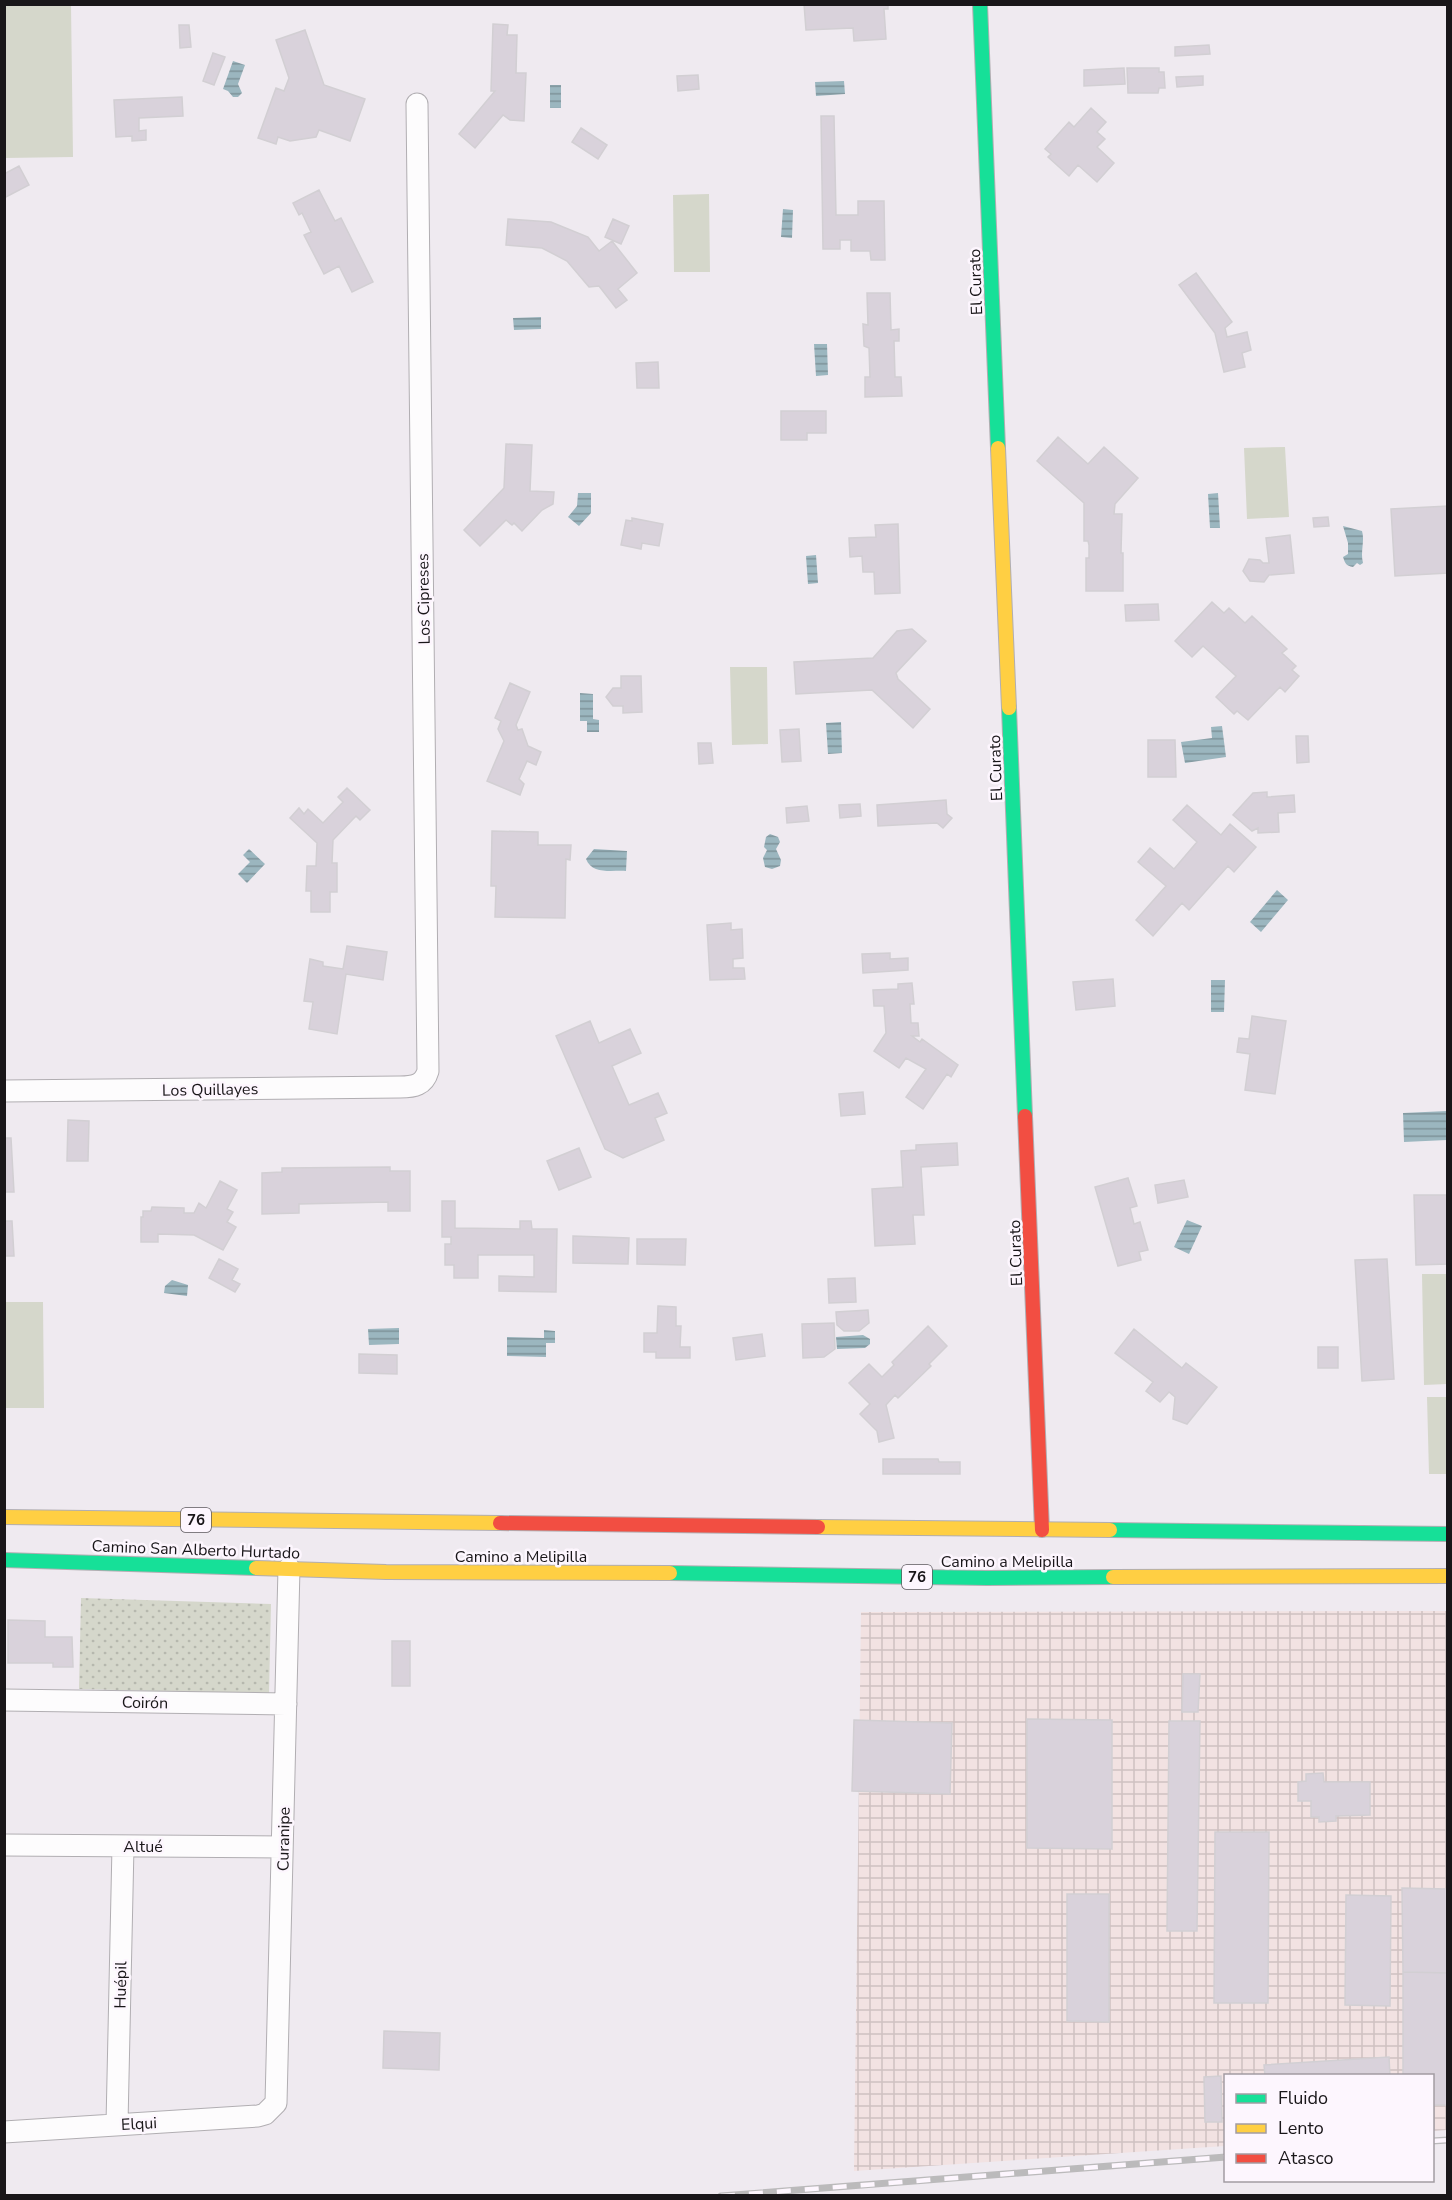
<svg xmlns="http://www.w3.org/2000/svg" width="1452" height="2200" viewBox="0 0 1452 2200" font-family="'Nunito Sans',sans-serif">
<defs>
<pattern id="industrial-grid" width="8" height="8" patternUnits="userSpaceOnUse" patternTransform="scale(1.5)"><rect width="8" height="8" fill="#f2e2e2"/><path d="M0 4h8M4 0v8" fill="none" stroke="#cfc1c1"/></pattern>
<pattern id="park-dots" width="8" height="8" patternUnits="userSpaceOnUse" patternTransform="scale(1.5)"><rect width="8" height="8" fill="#d5d7cb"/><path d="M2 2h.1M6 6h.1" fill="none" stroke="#b6b8ae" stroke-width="1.8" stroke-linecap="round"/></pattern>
<pattern id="water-rules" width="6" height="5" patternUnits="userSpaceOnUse" patternTransform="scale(1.5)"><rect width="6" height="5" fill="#9bb6bf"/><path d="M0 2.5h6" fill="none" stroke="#7e939a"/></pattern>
</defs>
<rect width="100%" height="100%" fill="#efeaf0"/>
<path fill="url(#industrial-grid)" d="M1447,1611V2130L1433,2131L1432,2076H1226L1225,2146L854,2171L861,1612Z"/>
<path fill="#d5d7cb" d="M4,5H71L73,157L5,158Z
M709,194L710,272H674L673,195Z
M1285,447L1289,517L1247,519L1244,448Z
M730,667H767L768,744L732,745Z
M1422,1274H1447V1384L1424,1385Z
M4,1302H43L44,1408H5Z
M1427,1397H1447V1474H1429Z"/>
<path fill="url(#park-dots)" d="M81,1598L271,1604L269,1694L79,1689Z"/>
<path fill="url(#water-rules)" d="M233,61L245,65L238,84L242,93L238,97H233L228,91L223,89Z
M844,81L845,94L816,96L815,82Z
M550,85H561V108H550Z
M783,209L793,210L792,238L781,237Z
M541,317V329L514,330L513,318Z
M814,344H827L828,375L816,376Z
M578,493H591V513L579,526L568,517L577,506Z
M1218,493L1220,528H1210L1208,494Z
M1343,526L1362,531C1365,541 1360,552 1363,563L1360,565L1357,563L1353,567C1346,566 1345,563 1343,557L1348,554V543Z
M816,555L818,583L808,584L806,556Z
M580,693L593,694V719L599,720V732H587V721H580Z
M841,722L842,753L828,754L826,723Z
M1222,726L1226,757L1185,763L1181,742L1212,738L1211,727Z
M770,834L778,837L780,842L776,849L781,860L780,866L772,869L765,867L763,858L767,850L764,847L766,837Z
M249,849L265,864L247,883L238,874L250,862L243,855Z
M594,849L627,851L626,871C612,870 592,875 586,859Z
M1277,890L1288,900L1261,932L1250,922Z
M1211,980H1225L1224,1012H1211Z
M1447,1111V1140L1404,1142L1403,1113Z
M1187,1220L1202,1226L1189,1254L1174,1247Z
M172,1280L188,1285L187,1296L164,1293L165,1286Z
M399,1328V1344L369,1345L368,1329Z
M544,1330L555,1331V1343H546V1357L507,1356V1337L544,1338Z
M863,1335L870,1339V1344L865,1348L837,1349L836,1337Z"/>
<path fill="#d9d2db" stroke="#d2cfd3" stroke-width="1.5" d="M804,4H888V9H884L886,39L854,41L853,28L806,30Z
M493,24L508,25L507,35H517L516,73H526L524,121L510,120L503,115L475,148L459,134L495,91H491Z
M179,25H189L191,47L180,48Z
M305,30L324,85L365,99L350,141L319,130L316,137L290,141L278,137L276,144L258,138L276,88L284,91L289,78L276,40Z
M1209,45L1210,54L1175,56V47Z
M213,53L225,57L214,85L203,81Z
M1124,68L1125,84L1084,86V70Z
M1127,68H1159V72H1164L1165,88H1159L1158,93H1128Z
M698,75L699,89L678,91L677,76Z
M1203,76V85L1177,87L1176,77Z
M182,97L183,116L139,118V131L146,130V140L132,141V136L116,137L114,100Z
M1091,108L1106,122L1097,132L1105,139L1097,147L1114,163L1097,182L1078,165L1069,176L1048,157L1051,154L1045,149L1069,122L1074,127Z
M821,116H834L836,215H858V201H884L885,260H871L870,251H851V240H840V249H823Z
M581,128L607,145L598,159L572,142Z
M19,166L29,185L4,198V174Z
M319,190L335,221L341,218L373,282L352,292L339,266L324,274L304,235L311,232L302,213L299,215L293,203Z
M508,219L551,222L588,237L599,251L612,241L637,273L618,289L627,300L616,308L599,286L589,287L567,261L542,248L506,245Z
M613,219L629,226L621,244L605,237Z
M1196,273L1232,322L1225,328L1227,337L1247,332L1251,350L1242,353L1245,367L1224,372L1215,333L1179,285Z
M867,293H890L891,330L899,329V341H894L895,377H901L902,396L865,397V377H870L869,348L864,346L863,324L868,325Z
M658,362L659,388H637L636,363Z
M781,411H826V433H807V440H781Z
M1058,437L1088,464L1104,447L1138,478L1115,504L1114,514H1122L1121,553H1123V591H1086V558H1089V545L1088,541H1084V503L1037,461Z
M506,444L532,445L530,491L554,492L553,504L542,510L522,531L514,523L512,525L506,520L480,546L464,530L504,488Z
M1448,506V573L1395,576L1391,509Z
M1328,517L1329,526L1314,527L1313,518Z
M632,518L663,524L659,546L642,543L641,549L621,545L626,520L632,521Z
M898,524L900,593L875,594L874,572H863L862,556L850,557L849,538L876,537L875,525Z
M1290,535L1294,573L1269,575L1264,582L1250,581L1243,571L1249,559L1260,560L1263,563H1269L1266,538Z
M1212,602L1224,613L1229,608L1245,623L1252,616L1287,649L1282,653L1296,666L1292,670L1299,676L1285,692L1280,687L1248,720L1237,711L1234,714L1216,697L1236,676L1203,646L1192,657L1175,641Z
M1158,604L1159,620L1126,621L1125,605Z
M912,629L926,641L896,673L898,679L930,709L913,728L872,690L796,694L794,662L873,658L897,631Z
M621,676H641L642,712L623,713V706H613L606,697L613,688H621Z
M510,683L530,692L516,725L518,730L522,729L528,746L541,752L536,765L527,761L519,779L524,784L520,795L487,781L504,741L498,729L501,721L495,718Z
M799,729L801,761L782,762L780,730Z
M1296,736H1308L1309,762L1297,763Z
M1148,740H1175L1176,777H1148Z
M698,743H711L713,763L699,764Z
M347,788L370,810L360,820L356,816L333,840L332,863H337V892H330V912H311V891H306L307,866H316L317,843L290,818L299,808L304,814L308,809L323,823L343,802L338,797Z
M1267,792V797L1294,795L1295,812L1278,813L1279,832L1258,833V828L1252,831L1233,815L1253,793Z
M946,800L947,814L952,818L943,828L937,823L878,826L877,805Z
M860,804L861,816L840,818L839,805Z
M1187,805L1221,835L1230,824L1256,847L1234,872L1228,866L1189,910L1182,903L1153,936L1136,920L1166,886L1138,862L1150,848L1174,869L1197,842L1173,820Z
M807,806L809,821L787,823L786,808Z
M492,831L538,832V845H571L570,860L566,859L565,918L495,917L496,886H491Z
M731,923V930L742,929L743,958L733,959V968H744L745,979L710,980L707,925Z
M347,946L387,952L383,980L346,974L337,1034L309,1029L313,1002L304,1001L310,959L323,962V966L343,969Z
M890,953V959L908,958V970L863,973L862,954Z
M1113,979L1115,1006L1076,1010L1073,982Z
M912,983L914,1004H910L911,1023H918L919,1036H912L920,1042L922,1039L958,1065L951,1077L947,1074L923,1109L906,1097L926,1069L906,1058L899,1068L874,1051L886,1033L884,1006H874L873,990L898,989V984Z
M1252,1016L1286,1021L1275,1094L1245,1090L1250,1054L1237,1052L1239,1038L1249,1039Z
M590,1021L599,1043L630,1029L641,1053L612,1066L629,1105L658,1093L667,1113L655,1118L664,1140L623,1158L605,1149L556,1036Z
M863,1092L865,1114L841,1116L839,1094Z
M68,1120L89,1121L88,1161H67Z
M4,1138H11L14,1192H4Z
M957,1143L958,1165L921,1167L924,1215H913L915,1244L875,1246L872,1189L903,1187L901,1151L916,1150V1145Z
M579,1148L591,1177L559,1190L547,1161Z
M390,1167V1171H410V1211H388V1202L299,1204V1213L262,1214V1173L282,1172V1168Z
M1128,1178L1137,1206L1130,1208L1134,1224L1140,1222L1148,1250L1139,1252L1141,1260L1118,1266L1095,1187Z
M1184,1180L1188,1197L1158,1203L1155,1185Z
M220,1181L237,1190L227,1209L233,1212L227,1222L236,1227L223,1250L194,1235L158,1234V1242H141V1217H143V1211H151L152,1207L184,1208V1213H194L199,1203L206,1208Z
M1414,1195H1448V1264L1416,1265Z
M442,1201H455V1228L520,1229V1221H531L532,1229H557L556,1292L499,1291V1276L534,1277V1255H478V1278H454V1265H445V1244H451V1237H442Z
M4,1221H12L14,1256H4Z
M573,1236L629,1238L628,1264L573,1263Z
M637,1239H686L685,1265L637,1264Z
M219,1259L238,1269L232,1280L240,1284L235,1292L209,1278Z
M1387,1259L1394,1379L1362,1381L1355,1260Z
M855,1278L856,1302L829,1303L828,1279Z
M658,1306L676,1307V1326H681L680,1347H690V1358H656V1352H644V1333H657Z
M868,1310L869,1323L859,1331H844L837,1325L836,1312Z
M834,1323L835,1349L824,1357L803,1358L802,1324Z
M928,1326L947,1346L929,1364L931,1366L898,1398L895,1395L886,1405L894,1438L879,1442L877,1431L860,1414L870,1404L849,1383L869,1364L882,1377L894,1365L892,1362Z
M1134,1329L1182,1368L1186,1363L1217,1387L1187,1424L1173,1419L1175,1397L1169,1392L1160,1402L1146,1391L1153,1382L1115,1353Z
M762,1334L765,1356L736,1360L733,1338Z
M1318,1347H1338V1368H1318Z
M359,1354L397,1355V1374L359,1373Z
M883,1459H938L939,1462H960V1474H883Z
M8,1620L45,1621V1637H72L73,1667H53V1663H8Z
M392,1641H410V1686H392Z
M1183,1674H1200L1198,1712H1182Z
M1027,1719L1112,1720V1849L1027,1848Z
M854,1720L952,1723L950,1794L852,1791Z
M1169,1721H1200L1197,1931H1167Z
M1323,1773L1324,1782H1370V1815L1336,1816V1821L1319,1822V1817H1311V1801H1298V1782L1306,1781V1774Z
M1215,1832H1269L1268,2003H1214Z
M1402,1888L1448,1889V1973L1403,1972Z
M1067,1894H1109V2022L1067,2021Z
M1346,1895L1391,1896L1390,2006L1345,2005Z
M1403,1972L1448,1973V2105H1432V2076H1403Z
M384,2031L440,2033L439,2070L383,2068Z
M1389,2057L1390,2076H1265L1264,2065Z
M1221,2076L1222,2122H1205L1204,2077Z"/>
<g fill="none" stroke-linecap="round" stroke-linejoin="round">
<defs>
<path id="street" d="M4,1091L400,1087C414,1087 424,1085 428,1071L417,104
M4,1700L286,1704
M4,1845L282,1847
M117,2124L123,1846
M4,2132L258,2116L265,2114L276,2103L289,1568"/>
<path id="fast" d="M980,4L998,448
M1009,708L1025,1116
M1110,1530L1448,1534
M4,1560L256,1568
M670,1573L987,1578L1113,1577"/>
<path id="slow" d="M998,448L1009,708
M4,1517L500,1523
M818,1527L1110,1530
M256,1568L386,1572L670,1573
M1113,1577L1448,1576"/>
<path id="jam" d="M1025,1116L1042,1530
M500,1523L818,1527"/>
</defs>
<use href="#street" stroke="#b1aeb2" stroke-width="23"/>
<use href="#fast" stroke="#b1aeb2" stroke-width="16"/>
<use href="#slow" stroke="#b1aeb2" stroke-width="16"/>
<use href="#jam" stroke="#b1aeb2" stroke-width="16"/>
<use href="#street" stroke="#fdfcfd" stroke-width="21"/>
<use href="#fast" stroke="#16e098" stroke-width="14"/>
<use href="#slow" stroke="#ffcf43" stroke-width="14"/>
<use href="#jam" stroke="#f24e42" stroke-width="14"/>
<defs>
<path id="rail" d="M1432,2141L1448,2140
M721,2196L1226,2157"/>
</defs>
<use href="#rail" stroke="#bbbabb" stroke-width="7"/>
<use href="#rail" stroke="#fdf6fe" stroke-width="4.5" stroke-dasharray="14" stroke-linecap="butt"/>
</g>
<g text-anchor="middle" stroke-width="5" stroke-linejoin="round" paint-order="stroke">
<g fill="#fdf6fe" stroke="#5d595e" stroke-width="1.5">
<rect x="181" y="1508" width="30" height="24" rx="4.5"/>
<rect x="902" y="1565" width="30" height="24" rx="4.5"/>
</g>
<g font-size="15" font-weight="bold" fill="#191619">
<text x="196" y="1525">76</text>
<text x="917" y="1582">76</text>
</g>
<g font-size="16" fill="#191619" stroke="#fdf6fe">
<text transform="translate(975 282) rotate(-92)" y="6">El Curato</text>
<text transform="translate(423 599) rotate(-91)" y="6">Los Cipreses</text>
<text transform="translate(995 768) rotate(-92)" y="6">El Curato</text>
<text transform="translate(210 1089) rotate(-1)" y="6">Los Quillayes</text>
<text transform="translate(1015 1253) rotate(-92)" y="6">El Curato</text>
<text transform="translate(196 1549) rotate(2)" y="6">Camino San Alberto Hurtado</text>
<text x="521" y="1562">Camino a Melipilla</text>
<text x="1007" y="1567">Camino a Melipilla</text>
<text transform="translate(145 1702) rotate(1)" y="6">Coirón</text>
<text transform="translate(283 1839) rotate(-89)" y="6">Curanipe</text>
<text x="143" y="1852">Altué</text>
<text transform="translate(120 1985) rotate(-89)" y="6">Huépil</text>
<text transform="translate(139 2123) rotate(-3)" y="6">Elqui</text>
</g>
</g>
<rect width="1452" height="2200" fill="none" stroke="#191619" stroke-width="12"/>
<rect x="1224" y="2074" width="210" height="108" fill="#fdf6fe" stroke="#a29ca2" stroke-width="1.5"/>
<rect x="1236" y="2094" width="30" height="9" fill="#16e098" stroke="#a29ca2" stroke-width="1.5"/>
<text x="1278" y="2104" font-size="18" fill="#191619">Fluido</text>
<rect x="1236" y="2124" width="30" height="9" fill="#ffcf43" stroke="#a29ca2" stroke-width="1.5"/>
<text x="1278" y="2134" font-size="18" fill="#191619">Lento</text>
<rect x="1236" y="2154" width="30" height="9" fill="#f24e42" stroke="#a29ca2" stroke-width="1.5"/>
<text x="1278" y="2164" font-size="18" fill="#191619">Atasco</text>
</svg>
